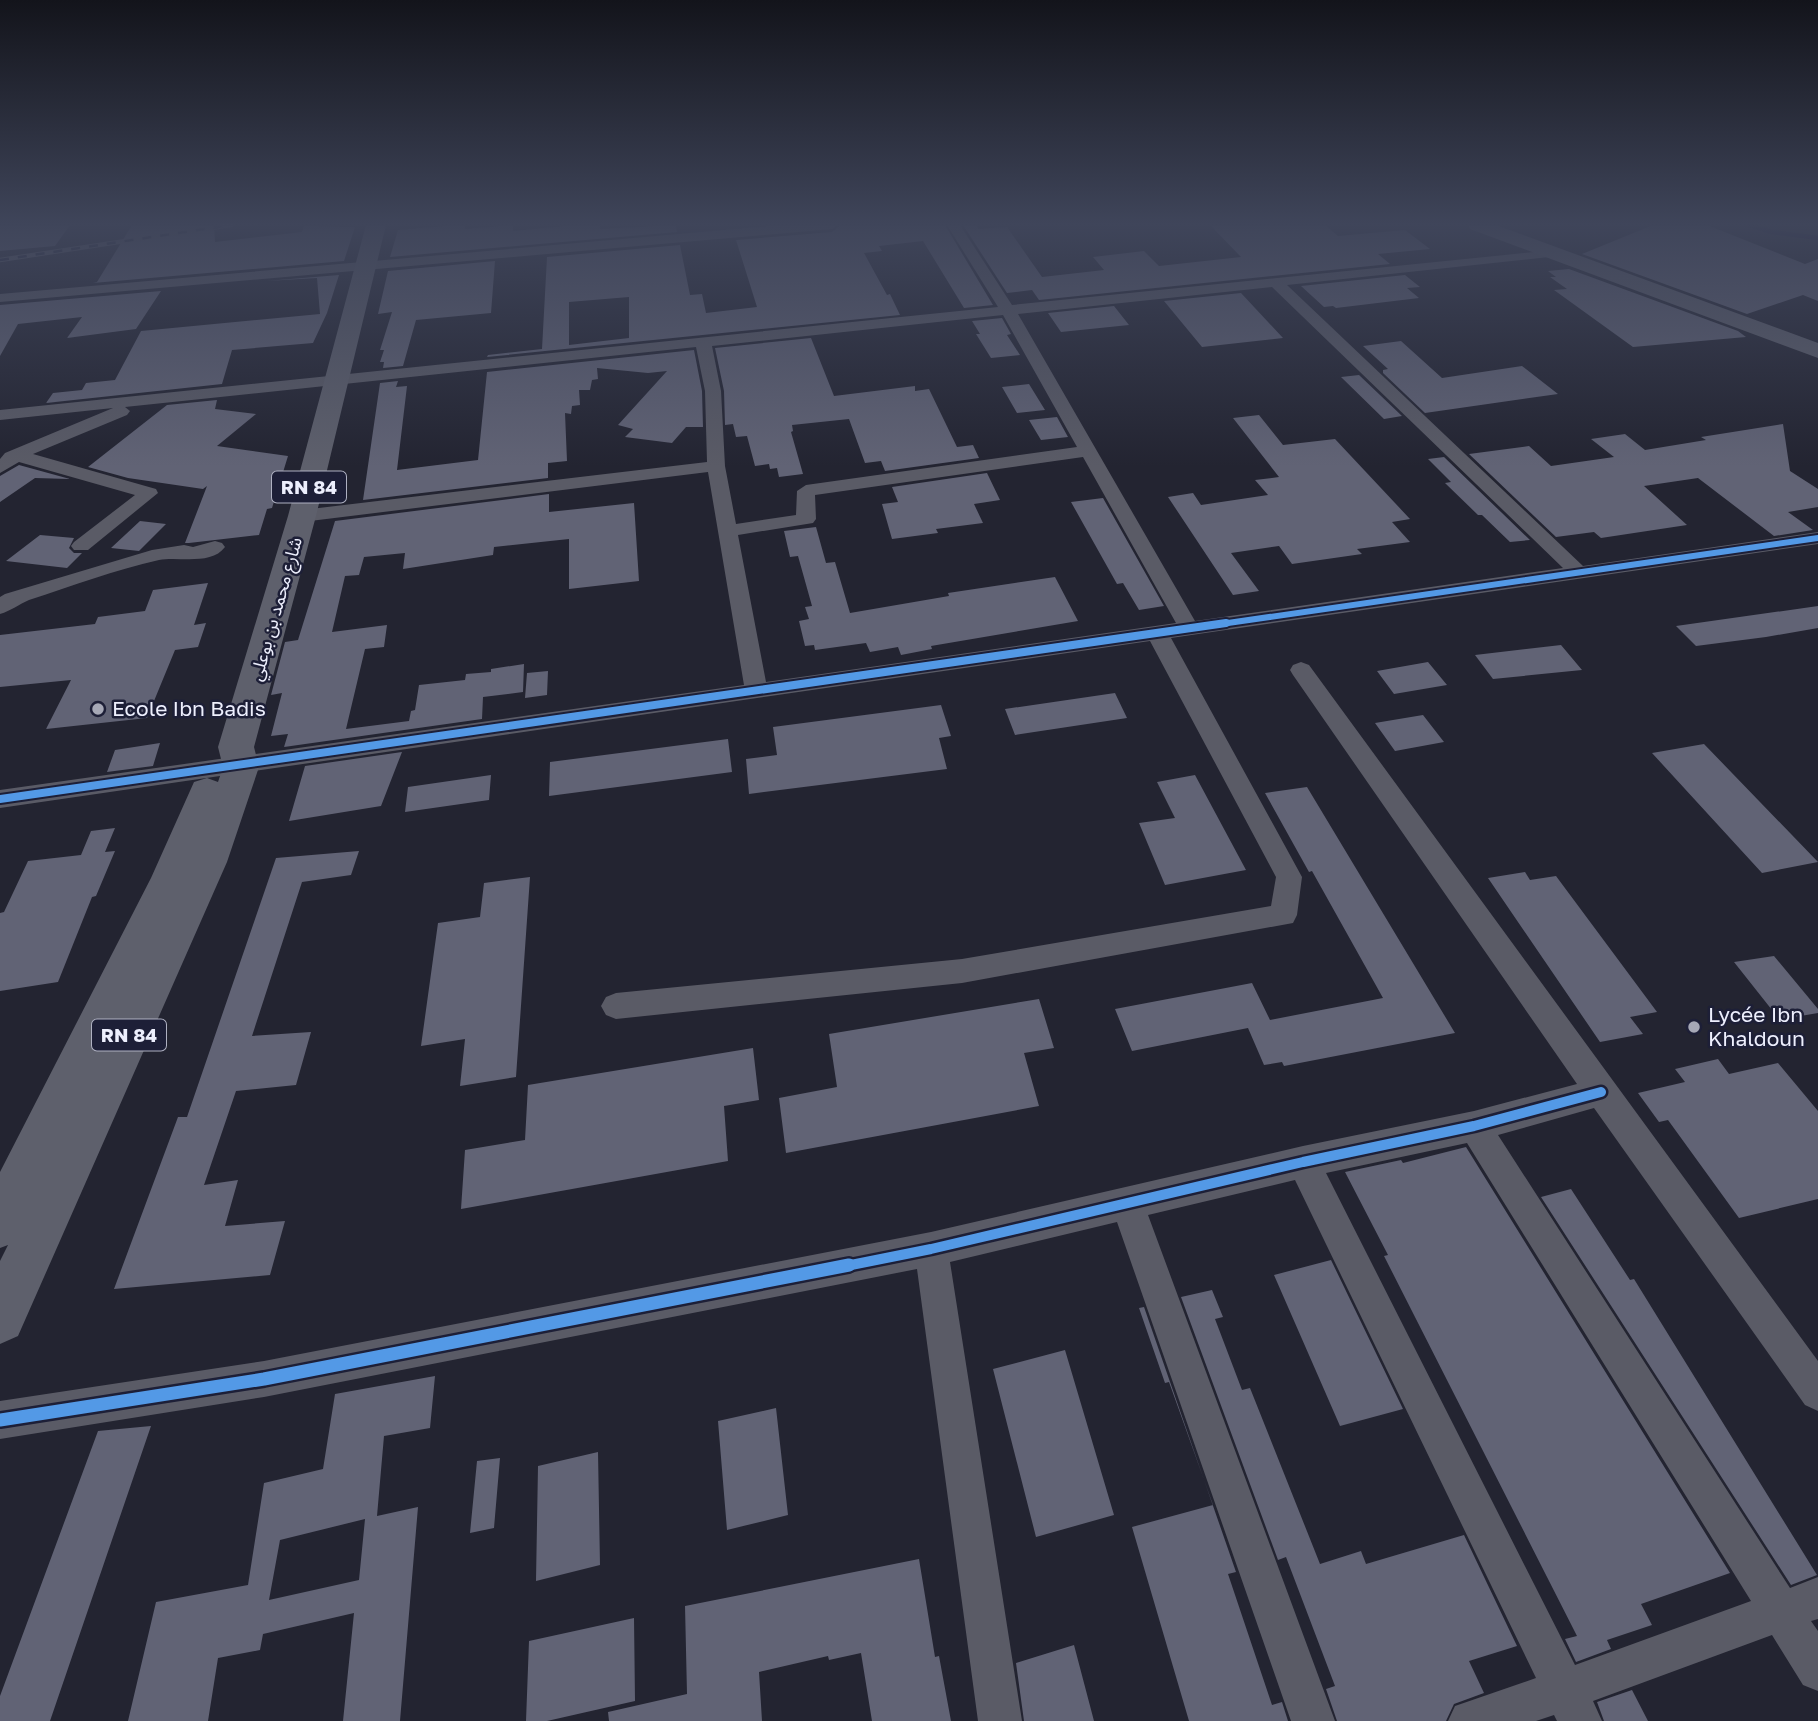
<svg xmlns="http://www.w3.org/2000/svg" width="1818" height="1721" viewBox="0 0 1818 1721" font-family="'Golos Text','Noto Sans Arabic',sans-serif">
<rect width="100%" height="100%" fill="#232431"/>
<g fill="none" stroke-linecap="round" stroke-linejoin="round">
<path stroke="#09032d" stroke-width="4.5" d="M1749,225L1772,232L1818,238"/>
</g>
<path fill="#616375" fill-rule="evenodd" d="M0,225H70L55,246L0,251Z
M132,225H214L215,242L302,232L304,226L355,227L344,261L93,283L97,282Z
M457,225H465V229L513,225V231L576,225H600V229L676,225L677,232L390,257L398,230Z
M841,225H945L993,305L964,308L923,241L879,246L882,251L864,253L887,295L890,294L900,315L487,357L488,355L542,349L547,257L680,245L690,295L702,294L706,313L757,307L736,240L832,232ZM629,297V338L569,345V302Z
M963,225H976L978,229L1007,227L1042,277L1104,270L1093,257L1144,251L1159,266L1241,257L1210,225H1325L1338,236L1405,230L1430,249L1378,254L1390,264L1039,300L1032,290L1007,293Z
M1653,225H1707L1805,264L1818,259V301L1803,295L1747,314L1582,254Z
M495,261L491,313L416,320L403,366L383,368L384,362H380L384,350H380L392,312L378,314L388,271Z
M1569,269L1738,331L1746,337L1633,347L1554,290L1567,289L1550,277H1556L1548,271Z
M339,275L327,313L313,343L232,350L222,384L46,403L53,393L82,390L86,383L115,380L141,331L320,314L317,278L266,281Z
M1405,275L1420,287L1407,288L1419,298L1336,308L1333,306L1324,307L1301,286Z
M161,291L136,329L67,338L82,317L18,324L0,356V305Z
M1241,293L1283,338L1202,347L1164,301Z
M1114,306L1129,325L1061,332L1048,313Z
M1002,318L1011,334L1007,335L1020,355L991,358L976,334H980L972,321Z
M811,338L834,396L915,386V391L929,389L957,447L973,445L979,458L885,471L881,461L865,463L849,419L792,425L793,431L791,432L803,474L779,477L777,468L770,469L769,464L755,466L747,436L736,437L733,424L725,425L724,391L715,348Z
M1401,341L1442,378L1522,366L1558,394L1425,413L1383,373V370L1388,369L1363,346Z
M694,350L702,391L703,427H686L672,443L625,437L633,429L618,425L667,371L648,373L597,368L598,379L592,380L590,390H579L580,405L572,406L571,414L565,413L567,461L548,463V478L363,500L380,383L398,381L396,387L407,386L397,470L478,460L487,372Z
M1359,375L1402,416L1384,419L1341,377Z
M1029,384L1045,410L1017,413L1002,387Z
M217,400L215,409L256,414L217,446L288,456L272,508L267,509L259,535L189,543H185L207,486L203,489L128,478L88,467L167,405Z
M1259,415L1283,445L1335,439L1410,519L1392,522L1410,542L1357,549L1362,554L1292,564L1279,546L1231,553L1259,591L1233,595L1168,497L1193,493L1201,505L1268,495L1255,480L1279,477L1233,418Z
M1057,417L1068,437L1041,440L1029,420Z
M1783,424L1790,471L1818,489V507L1788,512L1813,530L1774,536L1698,478L1644,486L1687,525L1601,538L1594,532L1556,537L1469,454L1529,446L1551,466L1614,457L1591,439L1625,434L1645,450L1706,440L1701,437Z
M1444,457L1530,540L1510,542L1482,515H1478L1445,483L1451,482L1428,459Z
M19,465L70,479L35,478L0,502V476Z
M987,473L1000,500L974,504L983,523L936,529L938,533L892,539L882,504L898,502L892,487Z
M549,494V512L634,503L639,581L569,589V539L494,547L493,555L403,569L405,553L364,557L359,575L345,576L332,632L387,625L384,647L365,649L346,729L409,721L411,711L415,710L419,685L465,680L466,674L491,672V669L524,664L523,692L483,697L482,719L284,747L288,734L271,736L282,693L271,695L285,642L298,640L335,521Z
M1103,498L1164,606L1139,610L1123,583L1117,584L1071,502Z
M140,521L166,524L139,551L111,548Z
M816,527L826,563L835,562L850,613L949,596L948,593L1055,577L1078,621L931,646L932,649L901,655L898,647L870,652L866,643L815,650L814,645L805,646L799,621L809,619L805,607L812,606L798,556L790,557L784,531Z
M40,535L74,538L69,548L74,553H82L67,568L6,561Z
M208,583L194,625L206,623L198,647L175,650L147,718L46,729L71,680L0,687V635L95,624L98,617L145,611L153,590Z
M1818,606V628L1766,637L1696,646L1676,626Z
M1561,645L1582,670L1493,679L1475,655Z
M1428,662L1447,685L1394,694L1377,671Z
M548,671L547,695L525,698L527,673Z
M1115,693L1127,718L1015,735L1005,709Z
M941,705L951,736L939,738L947,769L749,794L746,759L777,755L773,727Z
M1423,715L1444,742L1395,751L1375,723Z
M728,739L732,772L549,796L550,762Z
M160,743L153,766L107,772L115,750Z
M1704,744L1818,862L1762,873L1652,753Z
M402,752L381,806L289,821L305,766Z
M491,775L489,800L405,812L408,787Z
M1195,775L1246,870L1165,885L1139,823L1175,818L1157,782Z
M1307,787L1455,1033L1284,1066L1282,1062L1264,1065L1248,1028L1132,1051L1115,1009L1252,983L1270,1020L1383,998L1312,871L1309,872L1265,793Z
M115,828L105,852L115,851L96,896L92,897L58,982L0,991V913L4,912L28,861L81,855L91,831Z
M359,851L351,875L302,882L252,1036L311,1032L296,1085L236,1091L204,1185L238,1180L225,1226L285,1221L270,1275L114,1289L178,1117H187L276,858Z
M1525,872L1530,880L1556,876L1657,1012L1630,1017L1643,1034L1600,1042L1488,878Z
M530,877L516,1077L460,1086L465,1039L421,1046L438,923L480,917L484,883Z
M1774,956L1818,1009V1013L1783,1019L1780,1008L1772,1010L1734,962Z
M1039,999L1054,1048L1024,1053L1039,1106L786,1153L779,1098L837,1087L829,1034Z
M753,1048L759,1100L724,1106L728,1161L461,1209L465,1150L525,1140L528,1085Z
M1718,1059L1729,1074L1778,1063L1818,1111V1199L1739,1218L1668,1120L1659,1122L1638,1093L1685,1082L1675,1069Z
M1466,1147L1730,1573L1641,1604L1652,1625L1607,1640L1611,1649L1576,1662L1565,1639L1577,1636L1384,1256L1388,1255L1345,1172L1401,1160L1403,1163Z
M1571,1189L1630,1280L1634,1279L1817,1575L1791,1585L1541,1197Z
M1331,1260L1403,1409L1340,1426L1274,1275Z
M1212,1290L1223,1317L1215,1319L1242,1390L1250,1388L1320,1564L1361,1551L1366,1564L1464,1535L1517,1646L1469,1661L1484,1693L1454,1704L1446,1721H1337L1326,1689L1335,1686L1286,1557L1278,1560L1181,1297Z
M1144,1307L1236,1572L1228,1574L1272,1705L1282,1702L1288,1721H1189L1132,1527L1213,1505L1169,1382L1165,1383L1139,1308Z
M1065,1350L1114,1515L1036,1537L993,1369Z
M435,1376L430,1428L384,1436L377,1516L418,1507L400,1721H343L354,1613L263,1634L260,1650L218,1658L208,1721H128L156,1602L248,1585L264,1483L323,1469L335,1394ZM365,1519L359,1580L269,1600L280,1540Z
M776,1408L788,1515L727,1530L718,1421Z
M151,1426L50,1721H0V1696L98,1431Z
M598,1452L600,1565L536,1581L538,1466Z
M500,1458L494,1528L470,1533L477,1461Z
M919,1559L935,1657L939,1656L951,1721H872L861,1653L829,1660L828,1656L759,1672L762,1721H609L608,1712L687,1694L685,1606Z
M634,1618L635,1701L547,1721H526L529,1641Z
M1074,1645L1094,1721H1024L1016,1663Z
M1632,1690L1648,1721H1604L1597,1702Z"/>
<g fill="none" stroke-linecap="round" stroke-linejoin="round">
<path fill="#5a5b66" fill-rule="evenodd" d="M781,225H838L832,229L0,302V294Z
M947,225H960L1012,305L1554,250L1556,253L1549,257L1287,285L1583,566L1818,532V544L1171,638L1302,877L1297,915L1293,923L962,983L616,1019L606,1015L601,1006L606,997L616,993L962,959L1271,906L1276,877L1150,641L0,808V790L744,685L708,472L302,522L292,516L302,510L707,462L705,391L696,347L125,407L130,411L127,415L33,454L156,489L158,493L88,550H74L71,546L74,542L135,495L19,462L0,473V459L5,453L113,408L0,420V410L998,307ZM1272,287L1563,568L1195,621L1018,314ZM1003,315L1077,447L806,485L797,491L796,515L736,524L725,466L721,391L712,346ZM1083,457L1176,623L766,682L738,535L813,523L816,519L815,495Z
M215,541L222,543L225,547C211,566 178,556 159,560C115,570 72,586 29,600C19,604 11,611 0,614V597L5,594L152,550L184,545L193,547Z
M1301,662L1309,665L1818,1361V1411L1805,1405L1594,1108L1498,1135L1790,1588L1818,1577V1619L1811,1621L1818,1631V1691L1803,1685L1772,1635L1593,1701L1602,1721H1557L1554,1715L1536,1721H1448L1455,1706L1536,1678L1295,1180L1148,1215L1335,1721H1291L1117,1222L950,1262L1022,1721H978L917,1269L264,1397L0,1439V1401L264,1361L931,1232L1303,1146L1474,1111L1577,1084L1293,675L1290,670L1293,665ZM1467,1143L1751,1601L1575,1665L1326,1173Z"/>
<path fill="#5e606c" fill-rule="evenodd" d="M366,225H386L316,516L254,747L259,767L227,862L18,1336L0,1344V1261L8,1245L0,1248V1172L151,878L194,782L207,778L218,782L223,767L218,747L288,516Z
M1468,225H1496L1818,343V358L1470,229Z"/>
<defs>
<path id="rail" d="M0,260L231,225"/>
</defs>
<use href="#rail" stroke="#60616c" stroke-width="4.5"/>
<use href="#rail" stroke="#1d1f37" stroke-width="2.5" stroke-dasharray="9" stroke-linecap="butt"/>
<defs>
<path id="cycleway-far3" d="M1214,625L1818,538"/>
<path id="cycleway-far2" d="M0,799L1226,623"/>
<path id="cycleway-far1" d="M841,1267L931,1249L1303,1162L1474,1126L1601,1092"/>
<path id="cycleway" d="M0,1420L264,1379L849,1265"/>
</defs>
<use href="#cycleway-far3" stroke="#1d1f37" stroke-width="10"/>
<use href="#cycleway-far2" stroke="#1d1f37" stroke-width="12"/>
<use href="#cycleway-far1" stroke="#1d1f37" stroke-width="15"/>
<use href="#cycleway" stroke="#1d1f37" stroke-width="18"/>
<use href="#cycleway-far3" stroke="#5399e6" stroke-width="6"/>
<use href="#cycleway-far2" stroke="#5399e6" stroke-width="8"/>
<use href="#cycleway-far1" stroke="#5399e6" stroke-width="10"/>
<use href="#cycleway" stroke="#5399e6" stroke-width="13"/>
</g>
<linearGradient id="sky" x2="0" y2="1"><stop stop-color="#13141b"/><stop offset="0.48" stop-color="#3f455a"/><stop offset="1" stop-color="#3f455a" stop-opacity="0"/></linearGradient>
<rect width="1818" height="466" fill="url(#sky)"/>
<g fill="#a6a8b6" stroke="#1d1f37" stroke-width="2.5">
<circle cx="98" cy="709" r="7"/>
<circle cx="1694" cy="1027" r="7"/>
</g>
<g text-anchor="middle" stroke-width="5" stroke-linejoin="round" paint-order="stroke">
<g font-size="18" fill="#edeffd" stroke="#1d1f37">
<text transform="translate(276 609) rotate(-74)" y="6">شارع محمد بن بوعلي</text>
</g>
<g fill="#1d1f37" stroke="#afb1c2" stroke-width="2">
<rect x="272" y="471.5" width="74" height="31" rx="5"/>
<rect x="92" y="1019.5" width="74" height="31" rx="5"/>
</g>
<g font-size="19" font-weight="bold" fill="#edeffd">
<text x="309" y="494">RN 84</text>
<text x="129" y="1042">RN 84</text>
</g>
<g font-size="21" fill="#edeffd" stroke="#1d1f37" text-anchor="start">
<text x="112" y="716">Ecole Ibn Badis</text>
<text x="1708" y="1022">Lycée Ibn<tspan x="1708" dy="24">Khaldoun</tspan></text>
</g>
</g>
</svg>
